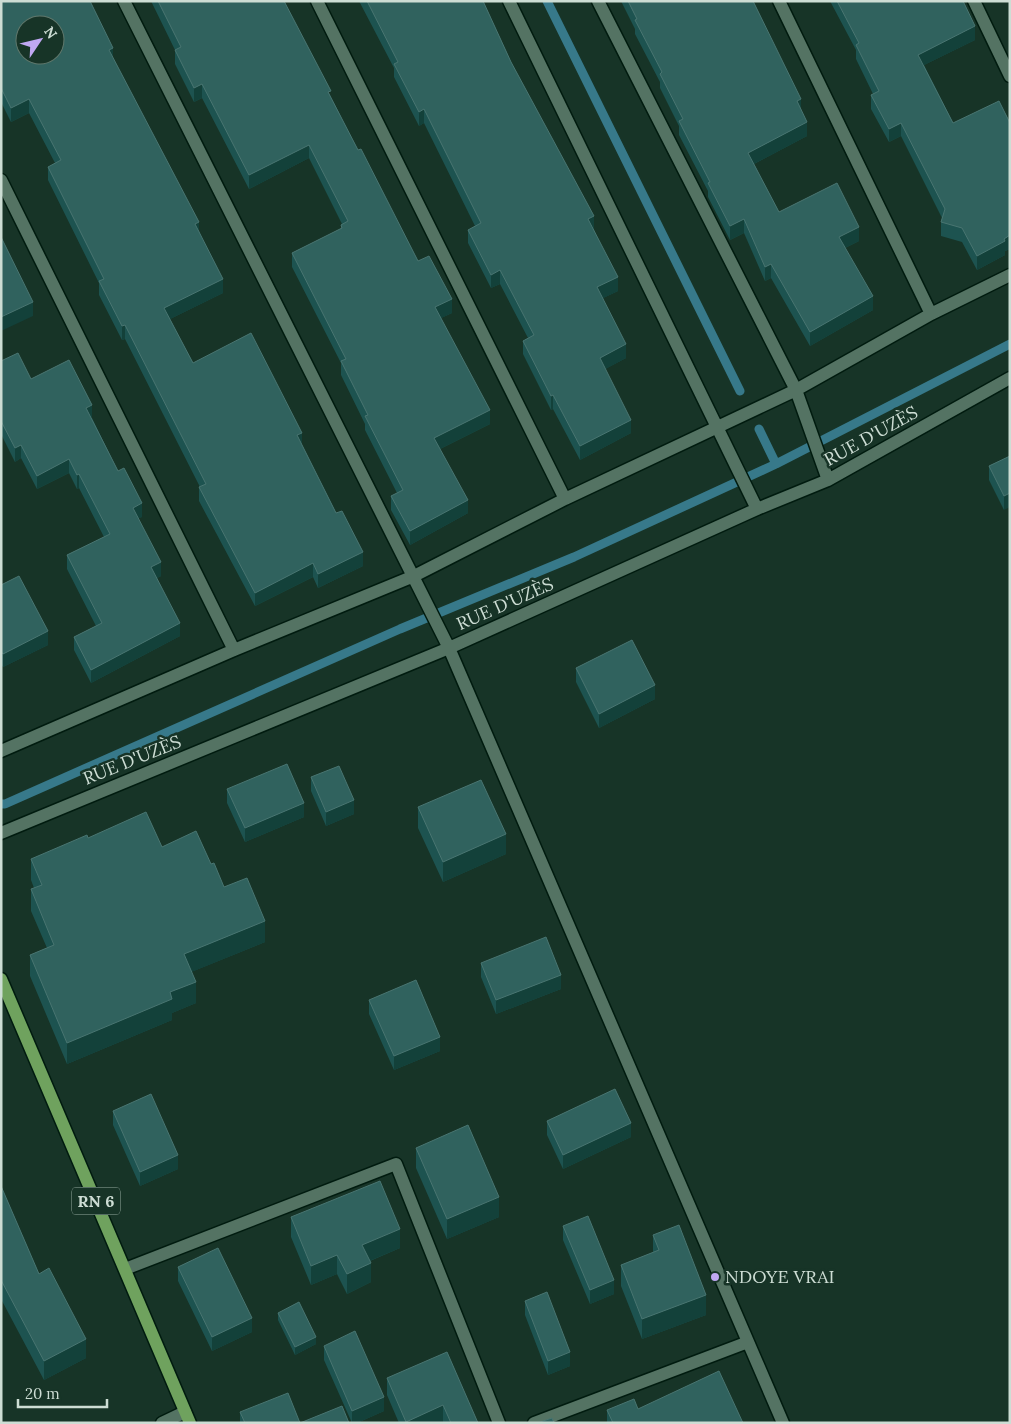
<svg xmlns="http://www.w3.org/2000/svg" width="1011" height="1424" viewBox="0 0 1011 1424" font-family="Lora,serif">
<rect width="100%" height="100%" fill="#173427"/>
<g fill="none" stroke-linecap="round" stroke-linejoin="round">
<path stroke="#37798a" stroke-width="9" d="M547,1L740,391
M759,429L776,464
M1,804H5L400,629L574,557L776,464L1010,344"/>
<defs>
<path id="minor" d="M124,1L449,648L783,1423
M317,1L565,499
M509,1L757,509
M598,1L796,390L828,480
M779,1L931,314
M974,1L1010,76
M1,180L234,650
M1,751L234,650L414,576L565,499L796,390L931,314L1010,275
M1,833L449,648L757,509L828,480L1010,378
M125,1269L396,1164L499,1423
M162,1423L185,1412
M534,1423L748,1342"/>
<path id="major" d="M1,979L190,1423"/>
</defs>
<use href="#minor" stroke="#001b0f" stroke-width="15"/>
<use href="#major" stroke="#001b0f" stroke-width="15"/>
<use href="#minor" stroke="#547363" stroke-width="12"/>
<use href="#major" stroke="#6fa25e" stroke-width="12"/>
</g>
<path fill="#1d5350" d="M1,1L113,58L199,231L223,293L170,319L193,363L302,445L363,566L318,588L313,577L255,606L199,501V487H200L125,339L122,340L99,295V283L48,180V167L55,163L29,113L11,122L1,102Z
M151,1H284L331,97L358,150L418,261L452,313L441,318L490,424L440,449L468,513L410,545L391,510V496L397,493L365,430V424L341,375V363L292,267V253L341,229V225L342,224L309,158L249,189L202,98L194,102L175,64V50Z
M359,1H483L511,62L594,230L618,291L603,298L626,358L605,369L631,433L580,460L553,409L551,410L523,354V341L528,338L500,284L491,288L468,243V230L475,226L424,123L419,126L394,77V68Z
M621,1H753L801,110L807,136L754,164L779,212L859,241L845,248L873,310L810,346L771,278L765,281L744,233L730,240L708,197V191L679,135V126L660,88V82L635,34V29Z
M830,1H963L975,40L924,65L953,123H1010V249L1005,251V255L977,270L962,242L941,236V222L942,218L901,136L889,142L871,109V95L873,94L856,59V50Z
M1,361L92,418L118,471L142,517L138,518L161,576L157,578L180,636L91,683L74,650V637L96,626L67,569V555L104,537L79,488L77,489L69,473L37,489L21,458L15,462L1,434Z
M1010,456L1004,510L989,480V466Z
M1,585L48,645L3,667L1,664Z
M576,668L655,699L599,728L576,682Z
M311,777L354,814L326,826L311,791Z
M227,789L304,817L245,842L227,803Z
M418,807L506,854L443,882L418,828Z
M88,838L162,847L211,864L224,887L265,942L191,972L196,1003L172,1013V1020L67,1064L30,976V955L47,948L31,911V889L34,888L31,880V859Z
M481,963L561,989L496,1014L481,977Z
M369,1000L440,1051L394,1070L369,1014Z
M113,1111L178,1169L140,1186L113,1125Z
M547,1121L631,1137L563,1169L547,1135Z
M416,1148L499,1217L447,1239L416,1168Z
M1,1186L39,1274L86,1358L44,1380L1,1299Z
M291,1217L400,1248L370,1261L371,1282L347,1294L337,1274L311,1285L291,1237Z
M563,1226L614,1294L590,1304L563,1240Z
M653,1235L706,1315L642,1339L621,1286V1265L653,1253Z
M178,1267L252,1332L212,1351L178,1281Z
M525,1301L570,1366L548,1375L525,1315Z
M278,1313L316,1344L295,1355L278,1320Z
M324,1346L384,1411L357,1423H352L324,1360Z
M387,1378L478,1423H444L443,1422L442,1423H399L387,1395Z
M638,1409L743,1423H607V1410Z
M240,1412L300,1423H349H240Z"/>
<path fill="#13413a" d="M975,26V40L918,68V55Z
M113,48V62L109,50Z
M202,84V98L194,102V88Z
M29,99V113L11,122V108Z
M801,99V113L797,101Z
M424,109V123L419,126V112Z
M807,122V136L748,167V153Z
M901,123V136L889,142V129Z
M309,145V158L249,189V175Z
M594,216V230L588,219Z
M744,219V233L730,240V226Z
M199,222V236L195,224Z
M859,227V241L839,251V237Z
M1010,235V249L1005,251V255L977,270V256L1004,239Z
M771,264V278L765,281V267Z
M500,270V284L491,288V275Z
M618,277V291L597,301V287Z
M223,279V293L164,322V308Z
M873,296V310L810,346V332Z
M452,299V313L435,321V307Z
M33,302V316L1,331V317Z
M125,325V339L122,340V326Z
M626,344V358L600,372V358Z
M553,395V409L551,410V396Z
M92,405V418L86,421V408Z
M490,410V424L434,452V438Z
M631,420V433L580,460V446Z
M302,433V447L297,435Z
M21,445V458L15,462V448Z
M69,459V473L37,489V476Z
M79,474V488L77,489V475Z
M1010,493V507L1004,510V496Z
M468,500V513L410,545V531Z
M142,503V517L133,521V508Z
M363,552V566L318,588V574Z
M161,562V576L151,581V567Z
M313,563V577L255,606V593Z
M180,623V636L91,683V670Z
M48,631V645L3,667V654Z
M655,685V699L599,728V714Z
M354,800V814L326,826V812Z
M304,803V817L245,842V828Z
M506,834V854L443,882V862Z
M265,921V942L184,975V954Z
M561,975V989L496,1014V1000Z
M196,982V1003L172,1013V1020L67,1064V1043L170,992Z
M440,1037V1051L394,1070V1056Z
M631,1123V1137L563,1169V1155Z
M178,1155V1169L140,1186V1172Z
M499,1197V1217L447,1239V1219Z
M400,1229V1248L362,1264V1245Z
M337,1255V1274L311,1285V1266Z
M371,1263V1282L347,1294V1274Z
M614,1280V1294L590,1304V1290Z
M706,1295V1315L642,1339V1319Z
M252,1318V1332L212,1351V1337Z
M316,1337V1344L295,1355V1347Z
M86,1339V1358L44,1380V1361Z
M570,1352V1366L548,1375V1361Z
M384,1397V1411L357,1423H352V1411Z
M443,1405V1422L442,1423H406V1422Z"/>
<path fill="#30625e" stroke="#497571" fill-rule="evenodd" d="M1,1H90L113,48L109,50L199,222L195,224L223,279L164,308L193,363L251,333L302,433L297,435L336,513L342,511L363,552L318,574L313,563L255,593L199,487L206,484L125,325L122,326L99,281L104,279L48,167L61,160L29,99L11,108L1,88ZM25,25H55V55H25Z
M158,1H284L331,91L328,92L358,150L361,149L418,261L429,256L452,299L435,307L490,410L434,438L468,500L410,531L391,496L403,490L365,416L368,415L341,361L346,359L292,253L342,228L341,225L348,221L309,145L249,175L202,84L194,88L175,50L181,47Z
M367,1H483L511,62L594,216L588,219L618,277L597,287L626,344L600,358L631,420L580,446L553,395L551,396L523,341L534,335L500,270L491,275L468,230L481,223L424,109L419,112L394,64L398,62Z
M628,1H753L801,99L797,101L807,122L748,153L779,212L837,183L859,227L839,237L873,296L810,332L771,264L765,267L744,219L730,226L708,183L710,182L679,121L683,119L660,74L662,72L635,20L637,19Z
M837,1H963L975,26L918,55L953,123L999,101L1010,123V235L1004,239L1005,241L977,256L962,228L941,222L945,209L901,123L889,129L871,95L879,91L856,45L859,43Z
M1,237L33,302L1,317Z
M18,353L31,379L69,360L92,405L86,408L118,471L124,468L142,503L133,508L161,562L151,567L180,623L91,670L74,637L102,623L67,555L110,534L79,474L77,475L69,459L37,476L21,445L15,448L1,421V361Z
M1010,456V493L1004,496L989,466Z
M19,576L48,631L3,654L1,651V585Z
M632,640L655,685L599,714L576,668Z
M287,764L304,803L245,828L227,789Z
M339,766L354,800L326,812L311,777Z
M481,780L506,834L443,862L418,807Z
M146,812L162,847L196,831L211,864L214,863L224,887L247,878L265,921L184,954L196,982L170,992L172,999L67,1043L30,955L54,945L31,889L42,885L31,859L87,835L88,838Z
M546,937L561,975L496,1000L481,963Z
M416,980L440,1037L394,1056L369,1000Z
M615,1089L631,1123L563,1155L547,1121Z
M151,1094L178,1155L140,1172L113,1111Z
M468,1125L499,1197L447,1219L416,1148Z
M380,1181L400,1229L362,1245L371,1263L347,1274L337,1255L311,1266L291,1217Z
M1,1186L39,1274L49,1268L86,1339L44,1361L1,1280Z
M588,1216L614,1280L590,1290L563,1226Z
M679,1225L706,1295L642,1319L621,1265L659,1250L653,1235Z
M218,1248L252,1318L212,1337L178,1267Z
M547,1292L570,1352L548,1361L525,1301Z
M299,1302L316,1337L295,1347L278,1313Z
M355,1331L384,1397L352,1411L324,1346Z
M447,1352L478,1423H451L443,1405L406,1422L387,1378Z
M719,1371L743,1423H613L607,1410L634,1399L638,1409Z
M288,1393L300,1423L342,1406L349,1423H245L240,1412Z
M552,1418L554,1423H537Z"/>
<circle fill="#c0a8f3" stroke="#173427" stroke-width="2" cx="715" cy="1277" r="5"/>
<g text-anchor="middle" stroke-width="5" stroke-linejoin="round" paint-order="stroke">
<rect fill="#173427" stroke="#96aaa0" stroke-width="1" x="72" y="1187.5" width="48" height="27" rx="4"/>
<g font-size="16" font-weight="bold" fill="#cdddd4">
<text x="96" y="1207">RN 6</text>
</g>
<g font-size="18" fill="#cdddd4" stroke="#173427">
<text transform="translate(871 436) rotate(-29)" y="6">RUE D'UZÈS</text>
<text transform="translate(505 604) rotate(-24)" y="6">RUE D'UZÈS</text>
<text transform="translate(132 760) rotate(-22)" y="6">RUE D'UZÈS</text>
</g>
<g font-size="18" fill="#cdddd4" stroke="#173427" text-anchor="start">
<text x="725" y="1283">NDOYE VRAI</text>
</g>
</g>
<rect width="1011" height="1424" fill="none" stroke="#cdddd4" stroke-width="5"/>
<g transform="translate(40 40) rotate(55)"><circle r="24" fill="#173427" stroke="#60786c"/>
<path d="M0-4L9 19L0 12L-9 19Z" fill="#c0a8f3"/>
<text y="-8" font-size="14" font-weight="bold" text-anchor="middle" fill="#cdddd4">N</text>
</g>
<path d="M18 1399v8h89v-8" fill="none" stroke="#cdddd4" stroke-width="2.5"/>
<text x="25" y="1399" font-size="15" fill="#cdddd4" stroke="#173427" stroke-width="4" paint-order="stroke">20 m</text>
</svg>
